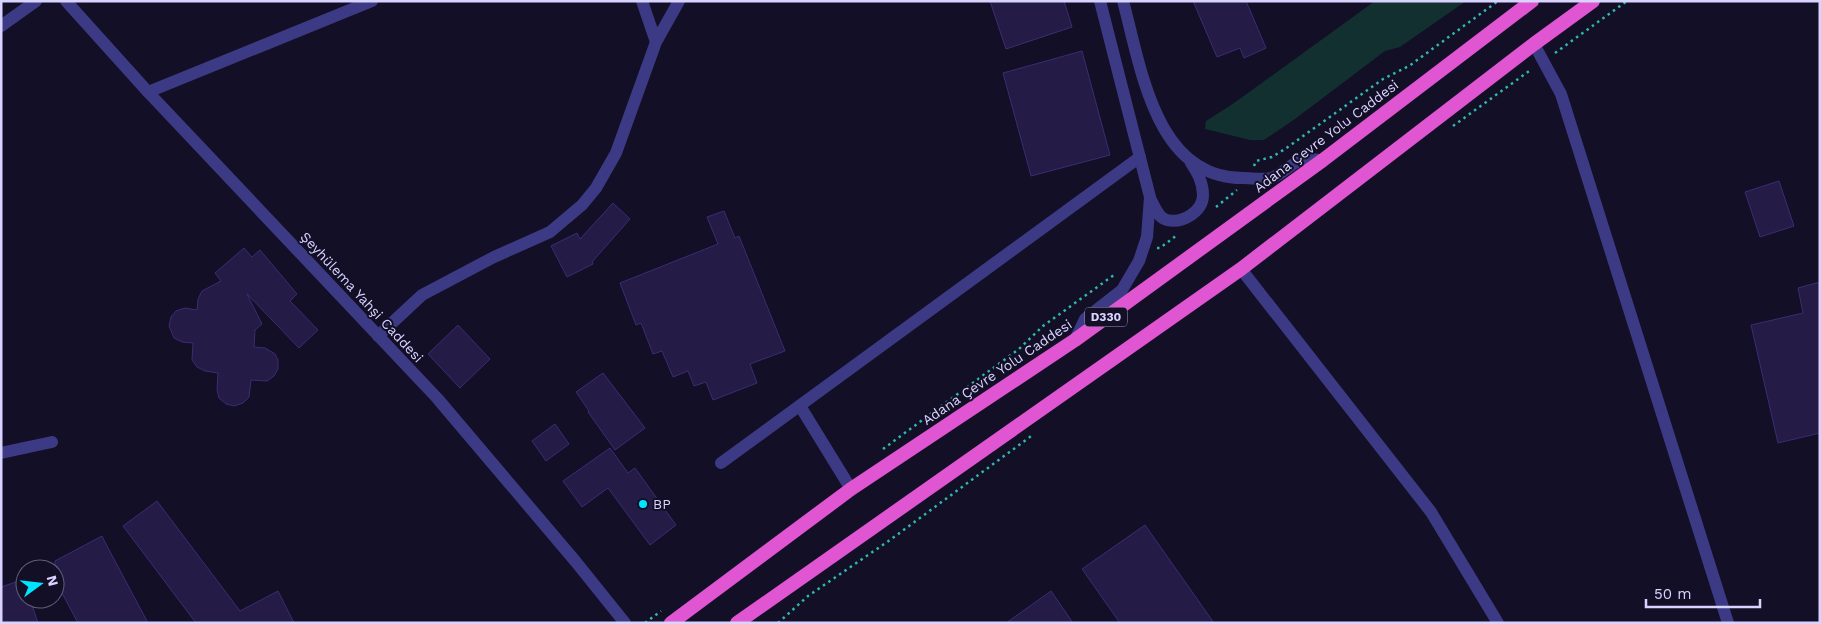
<svg xmlns="http://www.w3.org/2000/svg" width="1821" height="624" viewBox="0 0 1821 624" font-family="'Work Sans',sans-serif">
<rect width="100%" height="100%" fill="#130f26"/>
<path fill="#12302f" d="M1375,1H1466L1400,47L1385,51L1295,119L1264,140H1250L1205,129L1206,121L1234,103Z"/>
<path fill="#241b47" stroke="#3b2d73" d="M990,1H1064L1072,27L1006,49Z
M1193,1H1246L1266,48L1244,58L1240,48L1217,57Z
M1082,51L1110,155L1031,176L1003,73Z
M1779,181L1794,226L1760,237L1745,192Z
M613,203L630,219L592,262L593,264L567,277L551,246L577,233L580,239Z
M724,211L735,238L739,236L785,351L750,364L757,383L713,400L706,382L694,386L688,371L673,377L662,351L653,354L641,323L636,325L620,283L718,244L707,217Z
M244,248L252,257L260,250L297,294L290,301L318,330L299,348L247,294L262,324L255,330L254,347L265,348L275,354L278,360V369L274,376L267,381L251,380L249,397L243,403L234,406L226,404L219,398L217,390L218,373L205,371L197,367L192,360L193,343L182,342L174,338L169,326L171,317L176,311L185,308L197,310L198,299L202,291L221,281L215,273Z
M1820,282V433L1778,443L1751,325L1803,313L1798,288Z
M458,325L490,359L460,388L428,354Z
M603,373L645,428L615,450L588,412L589,411L576,392Z
M555,424L569,444L546,461L532,441Z
M610,448L628,473L635,468L676,525L650,545L608,488L582,507L563,481Z
M157,501L240,611L278,591L294,623H196L123,526Z
M1145,525L1214,623H1120L1082,569Z
M102,536L107,546L148,623H78L55,580V561Z
M25,579V599H30L38,623H1V587Z
M1051,591L1073,623H1006Z"/>
<g fill="none" stroke-linecap="round" stroke-linejoin="round">
<path stroke="#2fb8b0" stroke-width="2.5" stroke-dasharray="2.5 4" stroke-linecap="butt" d="M1555,53L1627,1
M1453,126L1532,69
M1254,166L1256,161L1272,157L1285,149L1383,79L1409,66L1498,1
M1216,207L1237,190
M1157,248H1160L1177,235
M883,449L1019,349L1043,326L1114,275
M645,623L661,611
M778,623L808,596L890,540L1034,434"/>
<path stroke="#3d3a85" stroke-width="12" d="M642,1L656,42
M1534,44L1561,94L1728,623
M148,92L372,1
M378,336L422,295L494,257L550,232L582,205L596,188L616,153L656,42L679,1
M800,406L851,489
M1,453L52,442
M721,463L1140,157"/>
<path stroke="#3d3a85" stroke-width="12" d="M66,1L148,92L437,398L576,562L625,623
M1123,1C1141,67 1155,179 1244,178C1252,178 1263,180 1271,178C1282,175 1292,162 1304,159C1310,158 1317,160 1323,160
M1,26L36,1
M1151,200C1155,207 1158,218 1167,220C1183,224 1203,211 1203,195C1203,182 1197,172 1191,163
M1241,269L1431,512L1498,623
M1075,340L1085,319L1122,290L1139,261L1147,237L1150,197L1100,1"/>
<path stroke="#e055d1" stroke-width="14" d="M671,623L851,489L1075,340L1323,160L1532,1
M737,623L1241,269L1534,44L1593,1"/>
</g>
<circle fill="#00e5ff" stroke="#130f26" stroke-width="2" cx="643" cy="504" r="5"/>
<g text-anchor="middle" stroke-width="4" stroke-linejoin="round" paint-order="stroke">
<rect fill="#130f26" stroke="#9e99be" stroke-width="1" x="1085" y="307.5" width="42" height="19" rx="4"/>
<g font-size="12" font-weight="bold" fill="#d9d4ff">
<text x="1106" y="321">D330</text>
</g>
<g font-size="14" fill="#d9d4ff" stroke="#130f26">
<text transform="translate(1326 136) rotate(-37)" y="5">Adana Çevre Yolu Caddesi</text>
<text transform="translate(362 297) rotate(47)" y="5">Şeyhülema Yahşi Caddesi</text>
<text transform="translate(997 372) rotate(-34)" y="5">Adana Çevre Yolu Caddesi</text>
</g>
<g font-size="14" fill="#d9d4ff" stroke="#130f26" text-anchor="start">
<text x="653" y="509">BP</text>
</g>
</g>
<rect width="1821" height="624" fill="none" stroke="#d9d4ff" stroke-width="5"/>
<g transform="translate(40 584) rotate(75)"><circle r="24" fill="#130f26" stroke="#625e7d"/>
<path d="M0-4L9 19L0 12L-9 19Z" fill="#00e5ff"/>
<text y="-8" font-size="14" font-weight="bold" text-anchor="middle" fill="#d9d4ff">N</text>
</g>
<path d="M1646 599v8h114v-8" fill="none" stroke="#d9d4ff" stroke-width="2.5"/>
<text x="1654" y="599" font-size="15" fill="#d9d4ff" stroke="#130f26" stroke-width="4" paint-order="stroke">50 m</text>
</svg>
